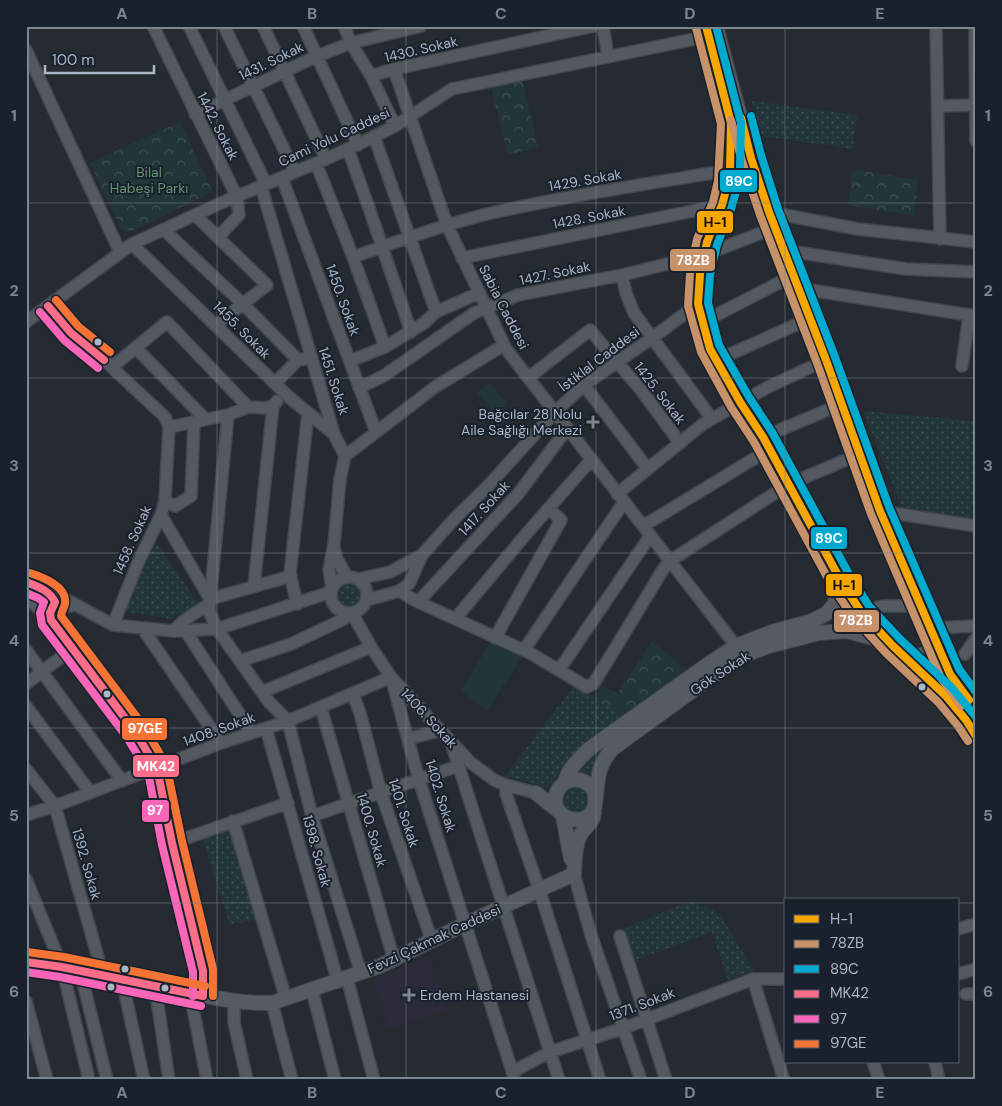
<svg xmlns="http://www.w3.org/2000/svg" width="1002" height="1106" viewBox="0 0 1002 1106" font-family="'DM Sans',sans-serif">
<defs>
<pattern id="grass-dots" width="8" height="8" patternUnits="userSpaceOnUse" patternTransform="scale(1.25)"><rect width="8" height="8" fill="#223537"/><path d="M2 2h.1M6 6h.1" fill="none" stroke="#3f5052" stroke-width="1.8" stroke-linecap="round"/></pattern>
<pattern id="forest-crowns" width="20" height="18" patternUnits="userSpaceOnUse" patternTransform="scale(1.25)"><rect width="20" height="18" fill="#223537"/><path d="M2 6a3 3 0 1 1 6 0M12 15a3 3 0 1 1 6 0" fill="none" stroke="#3f5052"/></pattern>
</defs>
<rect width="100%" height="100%" fill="#252b31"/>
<path fill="#2b2a38" d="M429,956L447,1011L388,1029L372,979Z"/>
<path fill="url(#grass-dots)" d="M752,101L857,115L853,149L760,136Z
M863,411L976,421V476L971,520L902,507Z
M153,538L198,603L171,619L125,612Z
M339 595a11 11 0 1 1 22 0a11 11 0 1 1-22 0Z
M936,655L970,709L976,714V721L949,687L925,661L932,659Z
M574,686L596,697L626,716L572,758L548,787L505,776Z
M614,739L593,776L577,770L588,758Z
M587,786L589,808C569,819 555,802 569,787Z
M229,817L258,919L230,925L199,828Z
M689,901L720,914L754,971L728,980L712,932L633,961L622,930Z"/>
<path fill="url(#forest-crowns)" d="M522,77L538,147L508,155L490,84Z
M180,122L213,192L132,231L122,230L90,163Z
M852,169L918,180L914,216L848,205Z
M652,642L688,671L626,716L596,697L603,686L617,694Z"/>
<path fill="#223537" d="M489,382L507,403L495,414L477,393Z
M491,641L523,656L487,710L461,691Z"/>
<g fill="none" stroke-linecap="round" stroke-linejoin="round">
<defs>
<path id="minor" d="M153,26L237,197L239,215L219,236
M189,26L266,184
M224,26L295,172
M263,26L326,159
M303,26L358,145
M344,26L351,43L371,76L395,126
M603,26L608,57
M936,26L940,239
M975,26L976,141
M26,50L120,252
M394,69L447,225L506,349L736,646
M371,76L394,69L594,26
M938,106L975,105
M195,114L317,56L351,43L421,26
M374,136L436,312
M348,149L369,208L411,332
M316,163L353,257L385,347
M282,178L376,432
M261,186L334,434L345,456L340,479L334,544L329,570L332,588
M769,212L858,229L976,242
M195,215L267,285L216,325
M164,230L242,303L298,360L311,358
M132,244L290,398L334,434
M783,250L906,269L976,272
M353,257C396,242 439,226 483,215C564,196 647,184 730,170
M462,258L722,205
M622,275L626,293L634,313L712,419
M797,288L976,316
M48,306L71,333L91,348L165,417L169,427L165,501L161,515L140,558L113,625
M26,322L132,244L223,202L326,159L367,140L395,126L452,89L709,36
M703,322L792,276
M136,348L205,419
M717,360L809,319
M350,361L385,347L424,323L436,312L479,293
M962,366L969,316
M112,367L167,322L248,407
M528,378L590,330L641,390L680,443
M275,383L298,360
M584,385L648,469
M359,388L385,375L474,313L518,295L622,275L704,255L774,228
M228,415L209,611L217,629L269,702L288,721L312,816L361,973
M169,427L228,415L248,407L265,408L273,406L277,401
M763,437L842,404
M345,456L435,387L504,345
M617,494L703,424L768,387L826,360
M165,501L175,506L191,496L194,422
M880,511L976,526
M161,515L210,599L291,576
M643,526L770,449
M334,548L337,559L347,577
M331 595a18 18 0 1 1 36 0a18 18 0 1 1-36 0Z
M359,579L390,572L422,555
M26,582L67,600L113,625L173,631L217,629L331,592
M254,586L273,406
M48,591L55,602L50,613L51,620
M399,591L418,602L530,653L587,687L594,683L664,568L670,561L789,484L860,454
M26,597L51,620L134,730L157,768L172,843L203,971V996
M367,600L399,591L409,584L422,555L456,517L487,487L554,413L584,385L652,338L698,304
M418,602L518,494L567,429
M297,604L290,574L308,413
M37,606L45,610L60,603L71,606
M861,612L883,606H921
M352,613L371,647L391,677L470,762L494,780L506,785L536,793
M455,619L527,533L591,460
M931,628L976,626
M143,629L221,743
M185,630L251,732
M173,631L186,619L209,604
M495,638L561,520L549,509
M26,650L122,781
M524,650L624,502
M965,654L976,638
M240,661L291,644L344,619L349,613
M559,670L650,536
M26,684L73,648
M262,692L371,647
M353,694L360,713L381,793L432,941
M26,706L90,792
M321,708L394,960
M266,728L338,982
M408,739L441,730
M451,742L559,1080
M26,769L55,806L103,975
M506,785V794L539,889L600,1080
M26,815L55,806L221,743L288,721L391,677L419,780L515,1080
M312,816L458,766
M233,821L286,999
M172,843L288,803
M574,874L591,935L641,1080
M26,879L62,967L89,1080
M958,929L976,924
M620,936L666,1080
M80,970L107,1080
M958,974L976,969
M347,978L374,1080
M753,979L784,1080
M122,980L144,1080
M155,986L169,1080
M312,990L335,1080
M190,993L207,1080
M966,994H976
M234,1000V1022L247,1080
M26,1001L47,1080
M272,1003L292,1080
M873,1062L879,1080
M935,1062L939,1080
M512,1072L550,1052L624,1028L753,979H786"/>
<path id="major" d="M706,26L731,123L730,170L728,183L722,205L707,242L700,274L698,304L710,349L740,402L763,437L841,581L861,612L893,646L945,695L966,720L976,736
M717,30L751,158L769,212L826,360L880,511L950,674L967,698L976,706
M829,612C849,601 863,621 843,631
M900,653C913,656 926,659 933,646V634
M565,782C577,777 586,780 594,790C605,834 544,824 557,792C558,788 561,786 564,783C566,780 567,776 569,772C574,763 582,756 589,749L707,665L736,646L772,632L812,621L826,614L834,605L841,581
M536,793L560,812
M596,797C598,776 598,766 612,749L718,672L742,656L769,646L819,633L847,631L869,637L888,644
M563,816L571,859
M574,874C575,862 574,845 581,834C586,826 593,823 594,813
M26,962C76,969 124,980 173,990C206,996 239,1004 272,1003L380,966L465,924L574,874"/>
</defs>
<use href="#minor" stroke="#42474c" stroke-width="14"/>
<use href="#major" stroke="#42474e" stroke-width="16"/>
<use href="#minor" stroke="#545960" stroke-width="11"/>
<use href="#major" stroke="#565b63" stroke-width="14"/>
<defs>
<path id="bus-1" d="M706,26L731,123L730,170L728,183L722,205L707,242L700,274L698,304L710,349L740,402L763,437L841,581L861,612L893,646L945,695L966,720L976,736
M741,118L751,158L769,212L826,360L880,511L950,674L969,700"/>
<path id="bus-2" d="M696,28L721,124L718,181L713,202L697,239L690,273L688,306L701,352L731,407L754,442L832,586L853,617L886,653L938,702L958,726L968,741
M731,120L742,161L760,215L817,363L871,514L941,678L961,706"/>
<path id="bus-3" d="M716,26L741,123L740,170L738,185L731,209L717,245L710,275L708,303L719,345L749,397L772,432L850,576L869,606L900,639L952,688L976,717
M751,116L761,155L778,209L835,357L889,507L959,669L976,692"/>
<path id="bus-4" d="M48,306L71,333L104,360
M26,582C38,587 49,590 55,602L50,613L51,620L134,730L157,768L172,843L203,971V996
M26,962L62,967L203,996"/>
<path id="bus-5" d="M40,312L64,340L98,368
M26,593L38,598L44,602L40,613L42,625L126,736L148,772L162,845L193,972V996
M26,972L60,977L201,1006"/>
<path id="bus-6" d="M56,300L78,326L110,352
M30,573C42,577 68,586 65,604C64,608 61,612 61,616L142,724L166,764L182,841L213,969V996
M27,952L64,957L205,986"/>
</defs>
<use href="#bus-1" stroke="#18212c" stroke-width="11"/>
<use href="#bus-2" stroke="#18212c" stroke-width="11"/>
<use href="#bus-3" stroke="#18212c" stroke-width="11"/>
<use href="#bus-4" stroke="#18212c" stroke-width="11"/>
<use href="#bus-5" stroke="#18212c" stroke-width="11"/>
<use href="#bus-6" stroke="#18212c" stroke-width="11"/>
<use href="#bus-1" stroke="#f7a600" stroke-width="8"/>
<use href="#bus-2" stroke="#c7916a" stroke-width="8"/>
<use href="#bus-3" stroke="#00a9ce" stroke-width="8"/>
<use href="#bus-4" stroke="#fb6d88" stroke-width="8"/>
<use href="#bus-5" stroke="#fa66b7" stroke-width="8"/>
<use href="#bus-6" stroke="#f57335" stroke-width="8"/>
</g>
<path fill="none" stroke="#7d8591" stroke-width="1" stroke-opacity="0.55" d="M217,26V1080M406,26V1080M596,26V1080M785,26V1080M26,203H976M26,378H976M26,553H976M26,728H976M26,903H786M958,903H976"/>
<g fill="#acb6c5" stroke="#18212c" stroke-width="2">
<circle cx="98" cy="342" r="4.5"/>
<circle cx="922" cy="687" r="4.5"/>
<circle cx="107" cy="694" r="4.5"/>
<circle cx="125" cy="969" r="4.5"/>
<circle cx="111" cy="987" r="4.5"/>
<circle cx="165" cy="988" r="4.5"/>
</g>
<g fill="#7d8591" stroke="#18212c" stroke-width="2">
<path d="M590.5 414.5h5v5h5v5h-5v5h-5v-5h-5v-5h5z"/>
<path d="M406.5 987.5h5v5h5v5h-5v5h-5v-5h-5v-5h5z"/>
</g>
<g text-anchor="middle" stroke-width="4" stroke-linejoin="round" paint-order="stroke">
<g font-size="14" fill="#acb6c5" stroke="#18212c">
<text transform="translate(421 49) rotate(-13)" y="5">1430. Sokak</text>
<text transform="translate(271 61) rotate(-26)" y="5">1431. Sokak</text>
<text transform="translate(218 126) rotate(63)" y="5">1442. Sokak</text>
<text transform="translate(334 137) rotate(-25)" y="5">Cami Yolu Caddesi</text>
<text transform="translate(585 180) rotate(-10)" y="5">1429. Sokak</text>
<text transform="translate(589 217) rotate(-11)" y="5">1428. Sokak</text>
<text transform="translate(555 273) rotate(-12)" y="5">1427. Sokak</text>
<text transform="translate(343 300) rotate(70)" y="5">1450. Sokak</text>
<text transform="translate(504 307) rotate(63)" y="5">Sabia Caddesi</text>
<text transform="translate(242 330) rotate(45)" y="5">1455. Sokak</text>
<text transform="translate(599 359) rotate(-37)" y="5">İstiklal Caddesi</text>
<text transform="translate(334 381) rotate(72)" y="5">1451. Sokak</text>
<text transform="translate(660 393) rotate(52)" y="5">1425. Sokak</text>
<text transform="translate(484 508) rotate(-48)" y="5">1417. Sokak</text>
<text transform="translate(132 540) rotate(-66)" y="5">1458. Sokak</text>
<text transform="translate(720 673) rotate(-33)" y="5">Gök Sokak</text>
<text transform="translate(429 718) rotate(47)" y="5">1406. Sokak</text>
<text transform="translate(219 729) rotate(-20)" y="5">1408. Sokak</text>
<text transform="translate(441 796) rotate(73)" y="5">1402. Sokak</text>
<text transform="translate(404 813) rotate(72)" y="5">1401. Sokak</text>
<text transform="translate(372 830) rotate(74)" y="5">1400. Sokak</text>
<text transform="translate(317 851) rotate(75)" y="5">1398. Sokak</text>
<text transform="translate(87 864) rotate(74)" y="5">1392. Sokak</text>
<text transform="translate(434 939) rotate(-25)" y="5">Fevzi Çakmak Caddesi</text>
<text transform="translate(642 1004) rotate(-21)" y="5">1371. Sokak</text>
</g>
<g font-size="14" fill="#64956e" stroke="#18212c">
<text x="149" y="177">Bilal<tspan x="149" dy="16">Habeşi Parkı</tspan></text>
</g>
<g font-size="14" fill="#acb6c5" stroke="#18212c" text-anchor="end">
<text x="582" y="419">Bağcılar 28 Nolu<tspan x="582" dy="16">Aile Sağlığı Merkezi</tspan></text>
<text x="420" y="1000" text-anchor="start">Erdem Hastanesi</text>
</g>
</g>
<g stroke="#18212c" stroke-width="2">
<rect x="719" y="169" width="39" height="24" rx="5" fill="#00a9ce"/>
<rect x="696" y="210" width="38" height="24" rx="5" fill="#f7a600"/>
<rect x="669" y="248" width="47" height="24" rx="5" fill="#c7916a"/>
<rect x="810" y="526" width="38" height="24" rx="5" fill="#00a9ce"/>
<rect x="825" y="573" width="38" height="24" rx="5" fill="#f7a600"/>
<rect x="833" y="609" width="47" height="24" rx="5" fill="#c7916a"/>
<rect x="121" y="717" width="47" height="24" rx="5" fill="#f57335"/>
<rect x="132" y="754" width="48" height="24" rx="5" fill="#fb6d88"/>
<rect x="141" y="799" width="29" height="24" rx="5" fill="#fa66b7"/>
</g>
<g font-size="14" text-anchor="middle" font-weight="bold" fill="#fff">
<text x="739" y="186">89C</text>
<text x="693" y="265">78ZB</text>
<text x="829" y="543">89C</text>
<text x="856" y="625">78ZB</text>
<text x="145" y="733">97GE</text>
<text x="156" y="771">MK42</text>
<text x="155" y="815">97</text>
</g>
<g font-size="14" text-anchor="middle" font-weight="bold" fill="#111">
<text x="715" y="227">H-1</text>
<text x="844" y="590">H-1</text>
</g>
<rect width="1002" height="1106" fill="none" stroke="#18212c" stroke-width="55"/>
<rect x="784" y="898" width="175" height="165" fill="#18212c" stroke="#535d69"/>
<rect x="794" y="915" width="25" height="8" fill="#f7a600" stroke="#535d69"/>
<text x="830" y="924" font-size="15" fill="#acb6c5">H-1</text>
<rect x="794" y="940" width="25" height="8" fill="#c7916a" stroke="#535d69"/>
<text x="830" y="948" font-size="15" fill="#acb6c5">78ZB</text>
<rect x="794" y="965" width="25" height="8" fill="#00a9ce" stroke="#535d69"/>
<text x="830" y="974" font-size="15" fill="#acb6c5">89C</text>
<rect x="794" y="990" width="25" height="8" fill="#fb6d88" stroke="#535d69"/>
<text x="830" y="998" font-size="15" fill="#acb6c5">MK42</text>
<rect x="794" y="1015" width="25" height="8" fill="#fa66b7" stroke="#535d69"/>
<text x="830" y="1024" font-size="15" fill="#acb6c5">97</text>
<rect x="794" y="1040" width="25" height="8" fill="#f57335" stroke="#535d69"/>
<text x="830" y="1048" font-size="15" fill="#acb6c5">97GE</text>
<path d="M45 65v8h109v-8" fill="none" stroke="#acb6c5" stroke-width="2.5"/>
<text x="52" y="65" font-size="15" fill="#acb6c5" stroke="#18212c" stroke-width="4" paint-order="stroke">100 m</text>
<rect x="28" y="28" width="946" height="1050" fill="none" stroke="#7d8591" stroke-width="2"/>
<g font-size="16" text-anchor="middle" font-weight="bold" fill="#7d8591">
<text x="122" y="19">A</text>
<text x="312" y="19">B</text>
<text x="501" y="19">C</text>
<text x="690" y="19">D</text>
<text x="880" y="19">E</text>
<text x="14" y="121">1</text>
<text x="988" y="121">1</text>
<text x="14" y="296">2</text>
<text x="988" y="296">2</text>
<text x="14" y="471">3</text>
<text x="988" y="471">3</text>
<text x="14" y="646">4</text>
<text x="988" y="646">4</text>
<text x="14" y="821">5</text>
<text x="988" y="821">5</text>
<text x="14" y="997">6</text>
<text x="988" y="997">6</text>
<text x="122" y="1098">A</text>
<text x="312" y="1098">B</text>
<text x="501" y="1098">C</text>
<text x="690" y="1098">D</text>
<text x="880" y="1098">E</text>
</g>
</svg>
